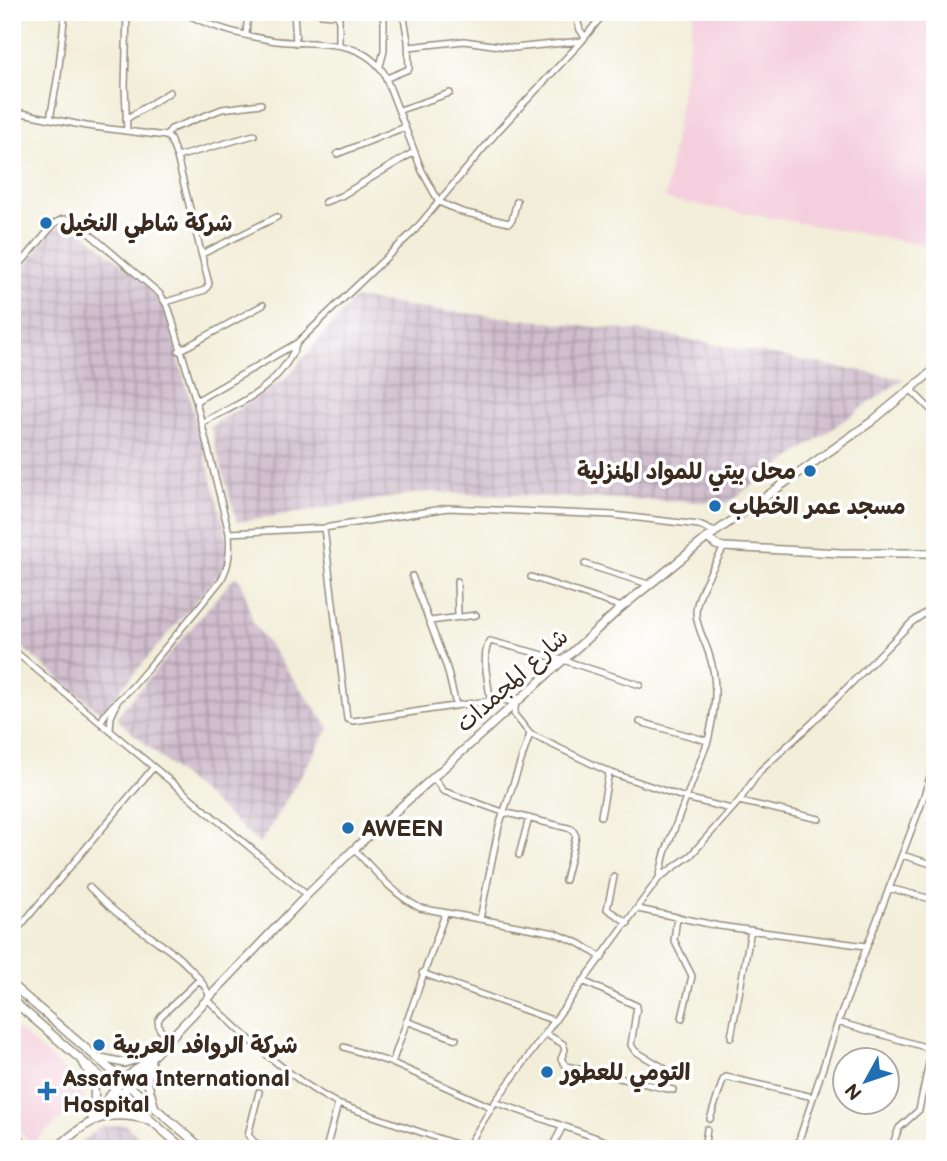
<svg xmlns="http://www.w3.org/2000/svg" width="947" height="1161" viewBox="0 0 947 1161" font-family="'Balsamiq Sans','Playpen Sans Arabic',sans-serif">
<defs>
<pattern id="industrial-grid" width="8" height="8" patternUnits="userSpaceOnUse" patternTransform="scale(1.75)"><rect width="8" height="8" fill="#d0bdcd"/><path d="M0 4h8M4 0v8" fill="none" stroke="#aa9aa6"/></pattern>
</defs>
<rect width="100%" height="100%" fill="#fff"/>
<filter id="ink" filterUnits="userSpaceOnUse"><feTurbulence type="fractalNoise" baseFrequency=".0143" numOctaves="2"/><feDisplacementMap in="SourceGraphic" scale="14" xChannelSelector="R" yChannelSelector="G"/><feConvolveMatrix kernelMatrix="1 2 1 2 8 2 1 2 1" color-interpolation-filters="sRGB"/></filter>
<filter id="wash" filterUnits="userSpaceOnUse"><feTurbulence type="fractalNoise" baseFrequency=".00686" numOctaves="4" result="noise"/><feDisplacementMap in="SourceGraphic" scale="28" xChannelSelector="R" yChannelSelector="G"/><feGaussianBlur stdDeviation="1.57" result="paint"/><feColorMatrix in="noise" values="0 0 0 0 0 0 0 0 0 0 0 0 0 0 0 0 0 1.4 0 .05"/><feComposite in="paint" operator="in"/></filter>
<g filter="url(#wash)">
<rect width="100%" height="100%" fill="#f2eed9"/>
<path fill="#f4cfdd" d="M694,12H935V247L665,199Z
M17,1029L78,1082L85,1099L31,1144L12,1122V1033Z"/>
<path fill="url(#industrial-grid)" d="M74,224L162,297L226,532L227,564L101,713L12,639V285L56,225Z
M354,298L426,309L653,333L903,379L727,503L426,492L237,522L210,427L286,378Z
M235,576L242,583L253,623L329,728L260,844L120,722L118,715Z
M124,1124L152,1149H74L98,1128Z"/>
</g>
<g filter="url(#ink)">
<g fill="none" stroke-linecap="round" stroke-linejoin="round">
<defs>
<path id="minor" d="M183,12C210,27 240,35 270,40C311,47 357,34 384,73L422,171L439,202L462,212L509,223L512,220L517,201
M294,12L296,43
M575,12L580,30L585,37
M321,14L337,15L339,18V44
M246,35L248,12
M409,47L464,41L514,48L582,41
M380,66L384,51V12
M387,78L409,69L408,41L403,12
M400,110L450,93
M12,111L86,126L166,136L170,139L177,157L209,284L205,290L166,302
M50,119L58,75L65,12
M126,119L170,92
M127,131L125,87L127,12
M166,136L171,129L222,109L261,104
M337,154L405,127
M177,157L254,135
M325,202L341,196L414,152
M202,254L277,217
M12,274L54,224C63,217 68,218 77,223L160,294L169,309L196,401L229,533C230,551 230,564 221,580C192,616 163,651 133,686C124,696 105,710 101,722
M179,351L263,305
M911,390L935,414
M196,401L297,343L415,230L498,131L582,41L605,12
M201,423C241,403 277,389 296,346
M324,528L347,719L353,721L501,699L516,703L514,714L530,734L499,826L480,919
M229,533L324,528L448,508L613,515L699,525L715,532
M585,564L648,584
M412,576L447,668L456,705
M531,577L622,607
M457,581L458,617
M430,621L476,615
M12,649L307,895
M490,699C489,683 480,654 490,641L563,660L640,685
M640,722L708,741
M110,730L111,717L116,706
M530,734L609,772L601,816
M609,772L686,798L731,809
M433,777L443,791L503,812L572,829L576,836L565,880
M739,801L819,819
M354,849C375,871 394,895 420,908L555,933L581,944L602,958
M519,855L529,818
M902,855L935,865
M614,877L607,909L628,923
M659,878L665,853L708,741C715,711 719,684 709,654C705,641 696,626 696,613C696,594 715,565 724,547
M89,887C98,896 107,905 117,913C149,938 192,958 210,996
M889,888L935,900
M638,909L719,926L866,946
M445,914L392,1063L491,1107
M677,918L674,940L692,976L682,1018
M12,936L153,768
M422,973L555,1021
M583,981L637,1006L631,1045L635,1051L664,1068
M207,999C248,1039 287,1077 338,1104L470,1149
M406,1021L456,1039
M838,1022L932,1049
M546,1034L563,1044L565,1050L561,1059L566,1066L673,1090
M731,1037L751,930
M168,1040L159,1028L158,1021L161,1016L200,979
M344,1047L392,1063
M259,1092L248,1135L254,1142L269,1149
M495,1102L628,1149
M710,1119L723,1080L726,1077L813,1097
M12,1128L29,1149
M326,1149L338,1104
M466,1149L495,1102L659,878L691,855L739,801L760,771L810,725L911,623L935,606
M551,1149L563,1126
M704,1149L707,1129
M796,1149L838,1022L921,805L935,761
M891,1149L899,1128L919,1110L932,1049"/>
<path id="major" d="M707,538L716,545L724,547L841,553H935
M12,985L203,1149
M12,1000L184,1149
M101,1058L124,1063L153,1054
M151,1062L147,1081L154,1105
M84,1064C95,1083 98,1095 90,1115
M97,1114L130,1086L145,1066
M92,1117L123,1080L154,1055L307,895L354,849L622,607L707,538L871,422L935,369
M55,1149C88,1121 103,1108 148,1120"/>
</defs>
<use href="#minor" stroke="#968c7c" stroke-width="8"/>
<use href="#major" stroke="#968c7c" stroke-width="10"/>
<use href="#minor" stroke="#fff" stroke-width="5"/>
<use href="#major" stroke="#fff" stroke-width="7"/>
</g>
</g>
<g fill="#1f6fb2" stroke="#fff" stroke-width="2.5">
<circle cx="46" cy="223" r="7"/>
<circle cx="810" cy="471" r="7"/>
<circle cx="715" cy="506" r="7"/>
<circle cx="348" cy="828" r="7"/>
<circle cx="99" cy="1045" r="7"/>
<circle cx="547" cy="1072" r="7"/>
<path d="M43.5 1080.5h7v7h7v7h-7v7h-7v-7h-7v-7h7z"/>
</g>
<g text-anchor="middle" stroke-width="7" stroke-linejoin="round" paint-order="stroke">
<g font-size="23" font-weight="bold" fill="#3b2a1e" stroke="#fff" text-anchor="start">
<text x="60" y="231">شركة شاطي النخيل</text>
<text x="796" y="479" text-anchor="end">محل بيتي للمواد المنزلية</text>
<text x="729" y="514">مسجد عمر الخطاب</text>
<text x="362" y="836">AWEEN</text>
<text x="113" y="1053">شركة الروافد العربية</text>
<text x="561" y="1080">التومي للعطور</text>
<text x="63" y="1086">Assafwa International<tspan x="63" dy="26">Hospital</tspan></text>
</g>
<g font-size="23" fill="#3b2a1e" stroke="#fff">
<text transform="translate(512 680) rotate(-42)" y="8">شارع المجمدات</text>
</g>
</g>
<rect width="947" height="1161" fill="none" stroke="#fff" stroke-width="42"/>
<g transform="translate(866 1081) rotate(230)"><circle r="33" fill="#ffffff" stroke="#b1aaa5" stroke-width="2"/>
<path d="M0-5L12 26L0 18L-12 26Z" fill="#1f6fb2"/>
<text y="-10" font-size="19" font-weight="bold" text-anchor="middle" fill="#3b2a1e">N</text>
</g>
</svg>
